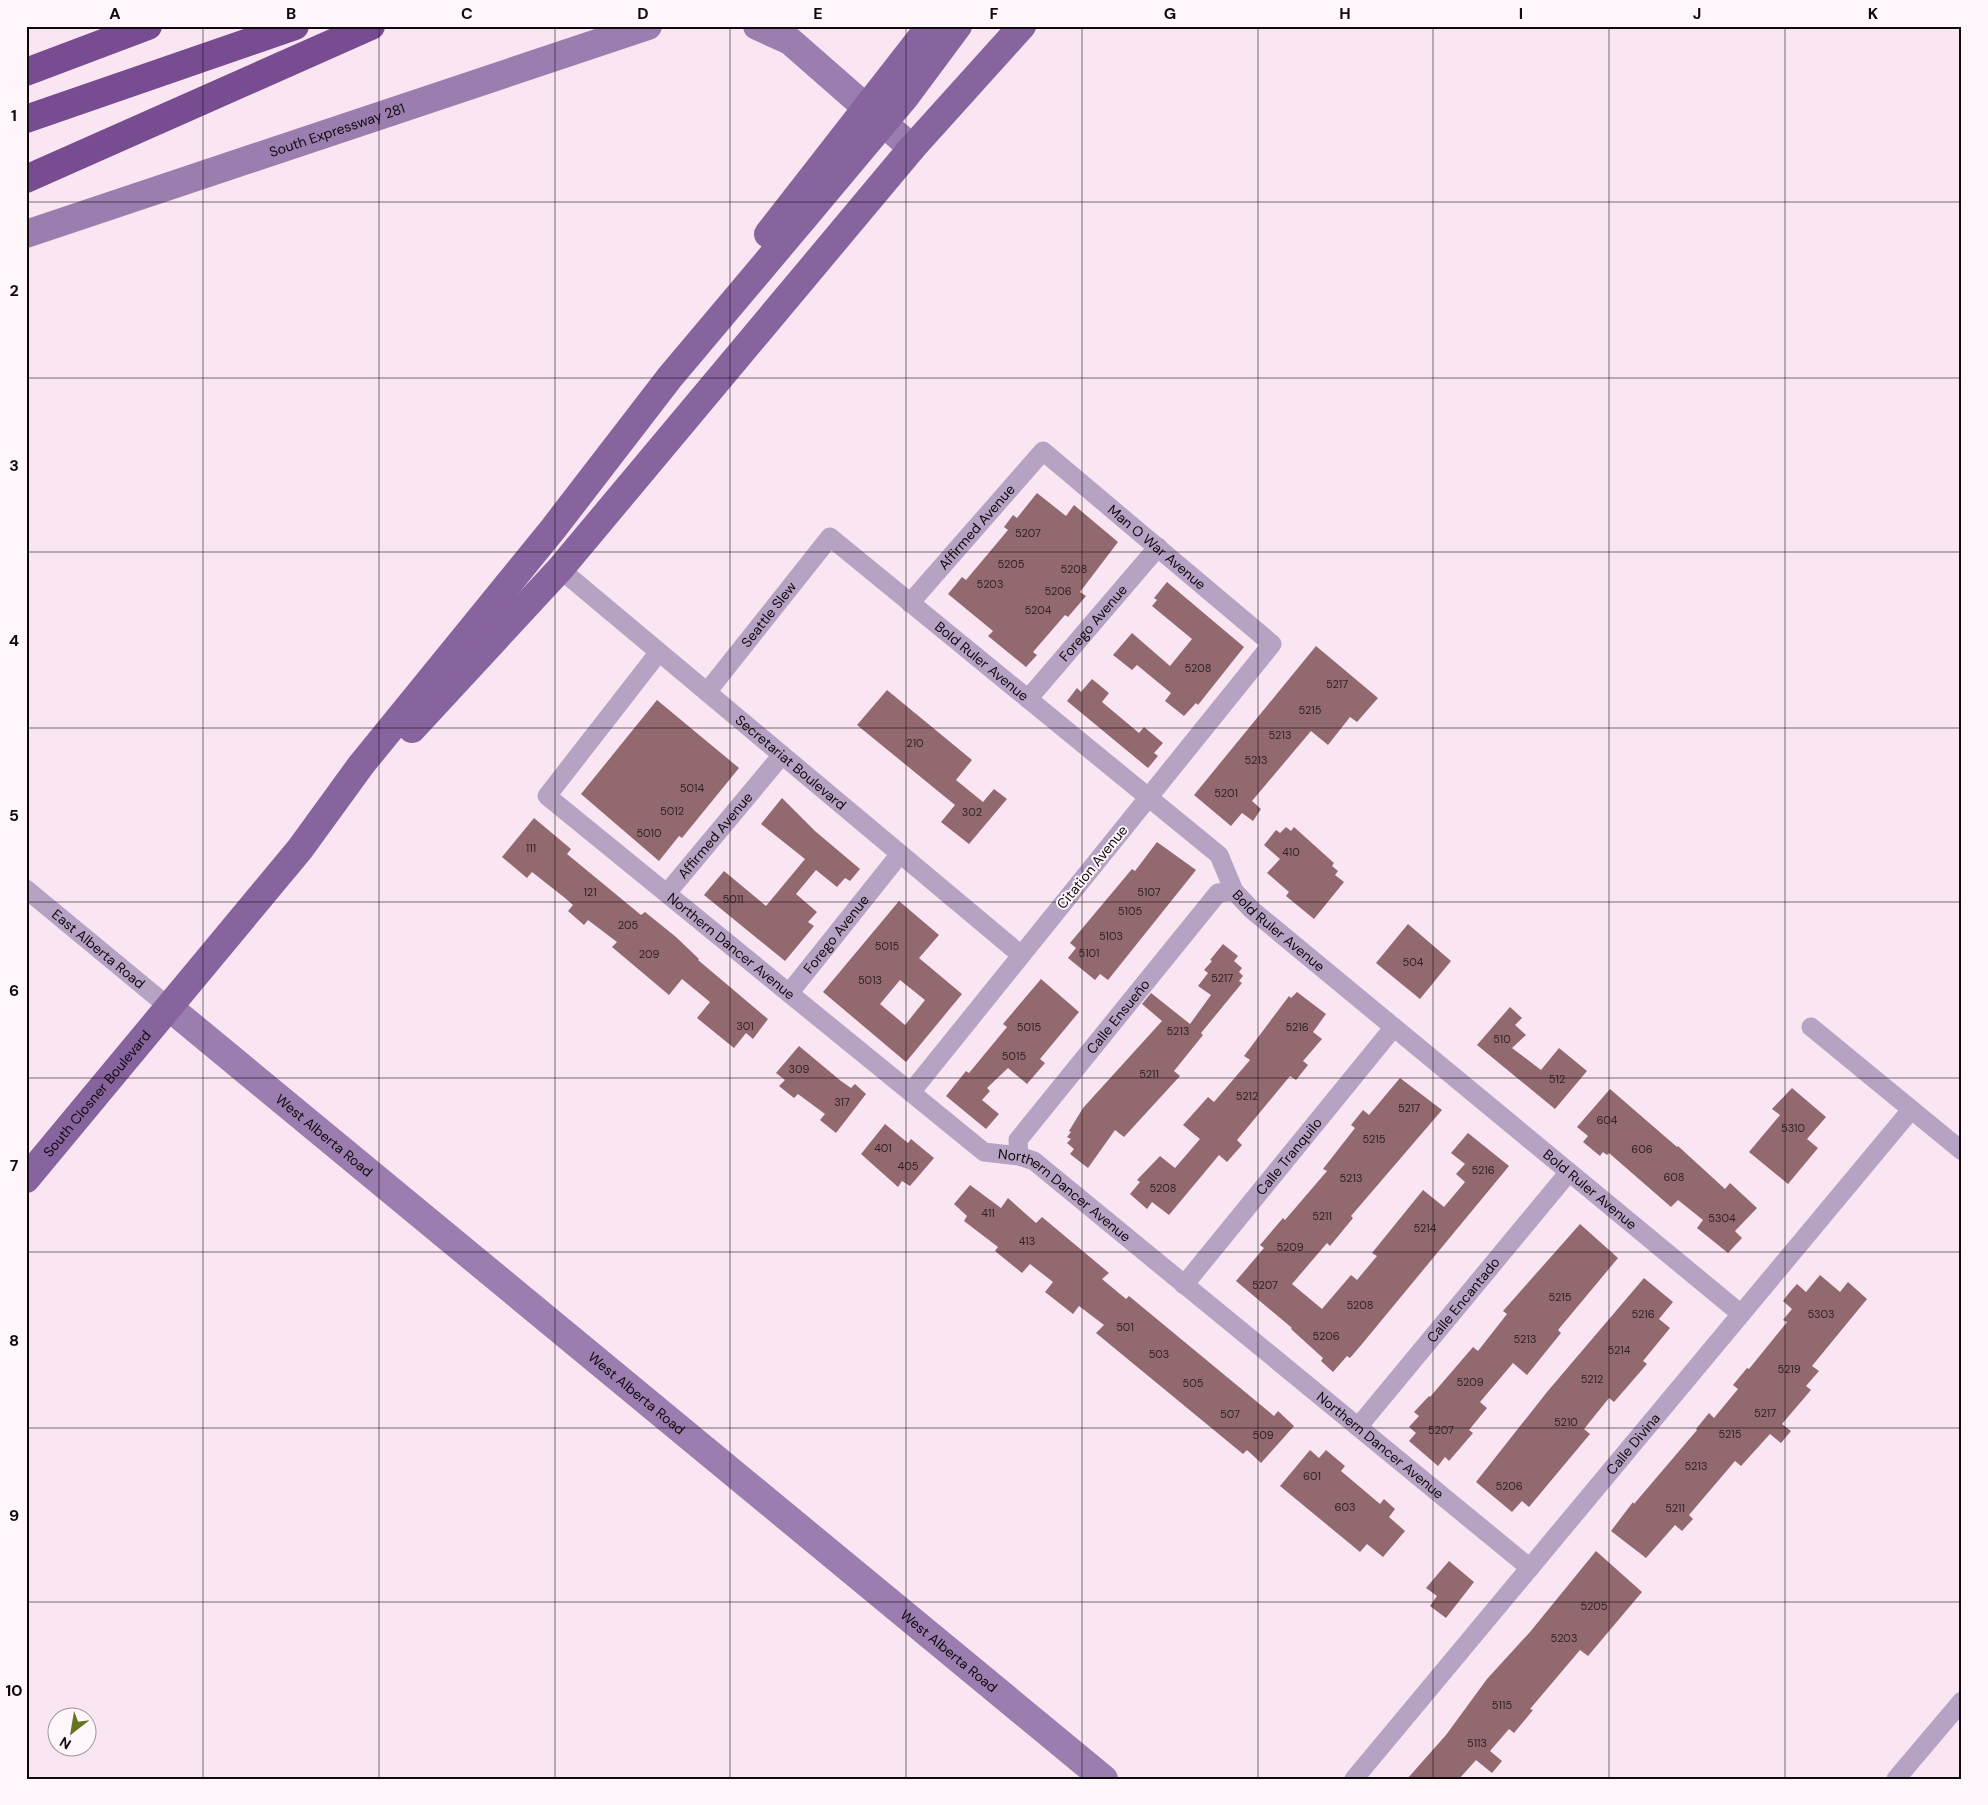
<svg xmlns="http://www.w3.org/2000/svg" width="1988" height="1805" viewBox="0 0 1988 1805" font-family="'DM Sans',sans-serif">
<rect width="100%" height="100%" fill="#fae5f2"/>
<path fill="#936970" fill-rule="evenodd" d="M1037,493L1066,516L1074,505L1118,542L1080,592L1086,596L1068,617L1065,615L1033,652L1037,655L1026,667L988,636L993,631L948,594L962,577L966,580L1008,530L1004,527L1013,515L1017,518Z
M1167,582L1244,647L1198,705L1196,703L1184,716L1165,701L1171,693L1137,665L1132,670L1113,655L1132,633L1170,666L1192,639L1152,606L1157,600L1154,598Z
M1316,646L1378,698L1357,722L1350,717L1328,745L1311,731L1252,801L1261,809L1253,821L1242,813L1231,826L1194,795Z
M1092,679L1109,693L1102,702L1139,733L1144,727L1163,743L1154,753L1158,756L1148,768L1067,701L1077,688L1081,692Z
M887,690L972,760L956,780L983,802L994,789L1007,799L969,844L941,822L955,805L857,725Z
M657,700L739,768L682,838L679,836L659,861L581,794Z
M782,798L815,831L860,869L850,881L845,878L837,887L816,870L796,894L817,912L808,922L814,926L785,961L704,895L724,871L766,906L805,859L761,824Z
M534,818L571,849L567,854L641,915L645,912L676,937L699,959L698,960L768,1019L753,1039L746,1033L734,1048L697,1018L710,1002L682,979L669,995L612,947L617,942L588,920L584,925L568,911L573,905L565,898L532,872L527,878L502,857Z
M1286,827L1291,831L1294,827L1334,863L1332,866L1338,871L1335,875L1344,882L1314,919L1286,896L1289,892L1267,873L1280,859L1264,845L1276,830L1280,833Z
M1157,842L1196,870L1108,980L1100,974L1095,980L1068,958L1076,948L1070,943L1132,869L1135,871Z
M899,901L939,935L919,958L962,994L906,1062L823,992ZM900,980L925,1000L905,1025L880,1004Z
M1408,924L1451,961L1420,999L1376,963Z
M1223,944L1238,956L1234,961L1242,968L1239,972L1243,976L1239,981L1242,983L1201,1033L1203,1035L1174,1071L1180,1076L1124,1137L1115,1130L1088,1168L1070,1154L1074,1149L1067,1143L1071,1139L1067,1137L1071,1132L1069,1131L1083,1108L1162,1021L1142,1004L1151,993L1190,1024L1211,995L1198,986L1208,973L1204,970L1212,961L1210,960Z
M1041,979L1079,1012L1040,1059L1045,1063L1027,1084L1008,1068L987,1088L990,1091L982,1100L999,1114L986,1129L946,1096L966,1071L969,1073L1007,1027L1003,1024Z
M1297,992L1326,1014L1313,1032L1322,1039L1303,1061L1308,1065L1296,1080L1290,1076L1237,1140L1242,1145L1227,1162L1219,1155L1169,1215L1152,1202L1147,1209L1130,1194L1140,1182L1137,1180L1160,1156L1175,1168L1200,1139L1183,1125L1208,1097L1214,1102L1250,1060L1244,1056L1289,996L1291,998Z
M1510,1007L1522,1018L1515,1025L1526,1035L1512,1048L1541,1070L1559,1048L1587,1071L1555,1109L1477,1045Z
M799,1046L841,1081L851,1088L855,1084L866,1094L836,1133L820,1120L825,1114L798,1094L794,1098L779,1086L785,1080L776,1073Z
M1400,1078L1442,1110L1351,1216L1353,1218L1330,1246L1327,1243L1292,1284L1322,1309L1351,1275L1357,1280L1377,1256L1372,1253L1423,1190L1444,1207L1465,1182L1456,1174L1465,1164L1451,1153L1468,1133L1509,1166L1362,1344L1350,1358L1347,1356L1333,1372L1321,1361L1323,1358L1291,1329L1292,1328L1236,1281L1264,1248L1260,1245L1283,1218L1285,1220L1327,1171L1323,1169L1355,1128L1351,1125L1363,1110L1369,1115Z
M1792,1088L1826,1117L1807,1139L1818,1148L1788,1184L1749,1152L1780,1115L1772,1109Z
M1610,1089L1677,1147L1678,1146L1725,1189L1730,1183L1757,1208L1735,1231L1742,1238L1728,1253L1697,1228L1703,1220L1678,1200L1671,1207L1609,1153L1607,1155L1603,1152L1600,1156L1583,1142L1588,1136L1577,1127Z
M885,1124L908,1143L911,1139L934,1158L910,1186L902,1181L898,1187L861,1154Z
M970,1185L1001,1208L1008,1198L1036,1223L1042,1217L1109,1273L1102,1279L1126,1299L1129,1296L1135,1301L1274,1416L1278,1411L1294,1426L1261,1463L1247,1450L1243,1454L1096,1333L1104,1325L1079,1306L1073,1314L1045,1292L1053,1282L1030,1264L1022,1273L995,1251L998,1247L964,1221L967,1216L954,1204Z
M1580,1224L1618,1258L1558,1330L1561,1333L1527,1375L1513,1363L1480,1402L1487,1408L1469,1430L1473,1433L1449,1461L1445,1457L1438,1466L1409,1441L1416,1433L1409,1427L1419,1416L1414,1412L1429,1396L1430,1397L1473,1347L1478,1351L1507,1314L1503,1311Z
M1820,1275L1840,1292L1848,1282L1867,1299L1812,1366L1819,1371L1806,1386L1811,1390L1782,1424L1791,1431L1781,1443L1770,1434L1741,1466L1735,1461L1689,1515L1693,1519L1682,1531L1675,1525L1646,1558L1611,1531L1633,1502L1634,1504L1697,1430L1696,1429L1709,1413L1714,1418L1738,1389L1733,1385L1747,1368L1749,1369L1787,1322L1783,1320L1792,1309L1783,1301L1789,1293L1797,1284L1806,1292Z
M1644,1278L1673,1302L1659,1319L1670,1328L1643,1361L1647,1364L1614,1402L1609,1398L1584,1429L1590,1434L1529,1507L1522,1501L1512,1512L1476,1482L1547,1392Z
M1310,1450L1319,1458L1326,1450L1345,1466L1341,1471L1380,1504L1384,1499L1395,1509L1389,1517L1405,1531L1383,1557L1367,1544L1360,1552L1280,1486Z
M1596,1551L1642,1592L1588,1656L1580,1650L1530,1709L1533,1710L1514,1733L1509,1729L1490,1751L1502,1761L1492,1773L1476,1760L1459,1779H1407L1446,1735L1487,1679L1530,1632Z
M1449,1561L1474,1582L1446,1618L1430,1606L1437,1596L1426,1588Z"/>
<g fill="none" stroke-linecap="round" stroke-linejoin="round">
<g stroke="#b6a2c3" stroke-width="19">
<path id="s1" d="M560,569L1021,955"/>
<path id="s2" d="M910,603L1043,451L1272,644L912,1091"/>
<path id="s3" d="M659,652L547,796L984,1152L1019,1156L1034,1161L1530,1568"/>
<path id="s4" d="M707,692L830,537L1219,855L1234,891L1252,910L1741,1314"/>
<path id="s5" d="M1028,699L1158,547"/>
<path id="s6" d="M26,889L170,1008"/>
<path id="s7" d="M667,893L782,755"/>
<path id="s8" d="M790,992L900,854"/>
<path d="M1811,1027L1962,1151"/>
<path id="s9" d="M1019,1156L1018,1140L1218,893L1234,891"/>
<path id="s10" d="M1184,1285L1394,1027"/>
<path id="s11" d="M1358,1427L1569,1172"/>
<path id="s12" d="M1354,1779L1911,1110"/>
<path d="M1896,1779L1962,1701"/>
</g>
<g stroke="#9b7eaf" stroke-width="28">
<path d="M757,26L790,41L912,148"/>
<path id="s13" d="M26,234L648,26"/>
<path id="s14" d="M170,1008L1104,1779"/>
</g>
<g stroke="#88649f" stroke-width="28">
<path d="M768,234L930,26"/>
<path d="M412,729L560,569L912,148L1022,26"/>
<path id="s15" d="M26,1179L300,849L361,765L553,529L670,377L803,219"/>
</g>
<path stroke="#774c91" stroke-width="28" d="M26,72L148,26
M26,119L295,26
M26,179L371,26"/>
<path stroke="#88649f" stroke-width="28" d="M803,219L906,96L958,26"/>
</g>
<path fill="none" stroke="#0f090d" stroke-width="1" stroke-opacity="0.55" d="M203,26V1779M379,26V1779M555,26V1779M730,26V1779M906,26V1779M1082,26V1779M1258,26V1779M1433,26V1779M1609,26V1779M1785,26V1779M26,202H1962M26,378H1962M26,552H1962M26,728H1962M26,902H1962M26,1078H1962M26,1252H1962M26,1428H1962M26,1602H1962"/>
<g text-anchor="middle" stroke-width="4" stroke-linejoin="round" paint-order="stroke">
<g font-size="11" fill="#302126">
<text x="1028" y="537">5207</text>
<text x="1011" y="568">5205</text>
<text x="1074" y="573">5208</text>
<text x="990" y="588">5203</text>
<text x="1058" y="595">5206</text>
<text x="1038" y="614">5204</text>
<text x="1198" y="672">5208</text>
<text x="1337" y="688">5217</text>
<text x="1310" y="714">5215</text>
<text x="1280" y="739">5213</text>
<text x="915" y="747">210</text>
<text x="1256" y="764">5213</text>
<text x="692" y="792">5014</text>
<text x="1226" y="797">5201</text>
<text x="672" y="815">5012</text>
<text x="972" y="816">302</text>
<text x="649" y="837">5010</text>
<text x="531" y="852">111</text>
<text x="1291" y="856">410</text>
<text x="590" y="896">121</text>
<text x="1149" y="896">5107</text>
<text x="733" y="903">5011</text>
<text x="1130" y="915">5105</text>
<text x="628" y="929">205</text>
<text x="1111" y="940">5103</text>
<text x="887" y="950">5015</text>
<text x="1089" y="957">5101</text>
<text x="649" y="958">209</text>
<text x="1413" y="966">504</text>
<text x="1222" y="982">5217</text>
<text x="870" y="984">5013</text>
<text x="745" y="1030">301</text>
<text x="1029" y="1031">5015</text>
<text x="1297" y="1031">5216</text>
<text x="1178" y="1035">5213</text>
<text x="1502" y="1043">510</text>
<text x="1014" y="1060">5015</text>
<text x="799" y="1073">309</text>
<text x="1149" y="1078">5211</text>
<text x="1557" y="1083">512</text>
<text x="1247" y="1100">5212</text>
<text x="842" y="1106">317</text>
<text x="1409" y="1112">5217</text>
<text x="1607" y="1124">604</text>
<text x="1793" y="1132">5310</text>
<text x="1374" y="1143">5215</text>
<text x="883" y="1152">401</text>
<text x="1642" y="1153">606</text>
<text x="908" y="1170">405</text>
<text x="1483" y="1174">5216</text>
<text x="1674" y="1181">608</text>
<text x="1351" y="1182">5213</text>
<text x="1163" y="1192">5208</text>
<text x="988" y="1217">411</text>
<text x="1322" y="1220">5211</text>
<text x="1722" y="1222">5304</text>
<text x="1425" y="1232">5214</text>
<text x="1027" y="1245">413</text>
<text x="1290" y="1251">5209</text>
<text x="1265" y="1289">5207</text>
<text x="1560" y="1301">5215</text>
<text x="1360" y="1309">5208</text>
<text x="1643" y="1318">5216</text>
<text x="1821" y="1318">5303</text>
<text x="1125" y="1331">501</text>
<text x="1326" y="1340">5206</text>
<text x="1525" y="1343">5213</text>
<text x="1619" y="1354">5214</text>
<text x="1159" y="1358">503</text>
<text x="1789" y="1373">5219</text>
<text x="1592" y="1383">5212</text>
<text x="1470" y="1386">5209</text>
<text x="1193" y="1387">505</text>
<text x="1765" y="1417">5217</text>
<text x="1230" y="1418">507</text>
<text x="1566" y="1426">5210</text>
<text x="1441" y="1434">5207</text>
<text x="1730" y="1438">5215</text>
<text x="1263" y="1439">509</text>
<text x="1696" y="1470">5213</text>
<text x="1312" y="1480">601</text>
<text x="1509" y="1490">5206</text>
<text x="1345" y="1511">603</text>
<text x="1675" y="1512">5211</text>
<text x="1594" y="1610">5205</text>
<text x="1564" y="1642">5203</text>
<text x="1502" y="1709">5115</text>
<text x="1477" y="1747">5113</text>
</g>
<g font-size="14" fill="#0f090d" stroke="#fff6fb">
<text dy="5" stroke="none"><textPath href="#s13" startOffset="328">South Expressway 281</textPath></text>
<text dy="5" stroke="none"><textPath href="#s2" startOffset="101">Affirmed Avenue</textPath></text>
<text dy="5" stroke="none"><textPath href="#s2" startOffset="351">Man O War Avenue</textPath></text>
<text dy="5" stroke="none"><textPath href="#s4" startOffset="99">Seattle Slew</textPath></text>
<text dy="5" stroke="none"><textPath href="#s5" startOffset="100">Forego Avenue</textPath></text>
<text dy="5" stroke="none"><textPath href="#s4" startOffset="394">Bold Ruler Avenue</textPath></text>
<text dy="5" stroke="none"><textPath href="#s1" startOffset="301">Secretariat Boulevard</textPath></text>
<text dy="5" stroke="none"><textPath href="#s7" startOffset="75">Affirmed Avenue</textPath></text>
<text transform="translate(1092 867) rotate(-51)" y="5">Citation Avenue</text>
<text dy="5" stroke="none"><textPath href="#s4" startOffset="799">Bold Ruler Avenue</textPath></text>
<text dy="5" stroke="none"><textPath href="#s8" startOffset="74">Forego Avenue</textPath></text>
<text dy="5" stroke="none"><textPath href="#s3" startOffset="420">Northern Dancer Avenue</textPath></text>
<text dy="5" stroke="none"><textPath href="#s6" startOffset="94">East Alberta Road</textPath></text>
<text dy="5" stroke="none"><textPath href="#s9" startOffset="175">Calle Ensueño</textPath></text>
<text dy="5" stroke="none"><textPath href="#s15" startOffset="111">South Closner Boulevard</textPath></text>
<text dy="5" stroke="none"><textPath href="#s14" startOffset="200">West Alberta Road</textPath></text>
<text dy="5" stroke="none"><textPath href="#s10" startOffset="166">Calle Tranquilo</textPath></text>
<text dy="5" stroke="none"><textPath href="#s4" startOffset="1204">Bold Ruler Avenue</textPath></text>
<text dy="5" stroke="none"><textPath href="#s3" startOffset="840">Northern Dancer Avenue</textPath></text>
<text dy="5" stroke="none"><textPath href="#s11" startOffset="165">Calle Encantado</textPath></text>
<text dy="5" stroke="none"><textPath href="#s14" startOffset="605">West Alberta Road</textPath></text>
<text dy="5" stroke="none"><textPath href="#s12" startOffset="436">Calle Divina</textPath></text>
<text dy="5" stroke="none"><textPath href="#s3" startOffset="1245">Northern Dancer Avenue</textPath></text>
<text dy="5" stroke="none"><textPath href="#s14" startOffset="1010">West Alberta Road</textPath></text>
</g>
</g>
<rect width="1988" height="1805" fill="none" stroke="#fff6fb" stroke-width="55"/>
<g transform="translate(72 1732) rotate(211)"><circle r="24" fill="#fff6fb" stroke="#9f979c"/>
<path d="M0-4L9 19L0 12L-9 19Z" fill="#657420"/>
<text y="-8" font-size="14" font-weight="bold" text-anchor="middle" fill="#0f090d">N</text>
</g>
<rect x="28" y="28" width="1932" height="1750" fill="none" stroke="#0f090d" stroke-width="2"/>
<g font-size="16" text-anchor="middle" font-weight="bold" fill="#0f090d">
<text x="115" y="19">A</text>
<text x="291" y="19">B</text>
<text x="467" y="19">C</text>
<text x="643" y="19">D</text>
<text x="818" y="19">E</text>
<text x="994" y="19">F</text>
<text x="1170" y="19">G</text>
<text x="1345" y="19">H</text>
<text x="1521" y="19">I</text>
<text x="1697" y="19">J</text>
<text x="1873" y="19">K</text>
<text x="14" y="121">1</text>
<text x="14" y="296">2</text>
<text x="14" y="471">3</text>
<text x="14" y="646">4</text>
<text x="14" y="821">5</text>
<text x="14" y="996">6</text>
<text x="14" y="1171">7</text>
<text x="14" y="1346">8</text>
<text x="14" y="1521">9</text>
<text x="14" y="1696">10</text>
</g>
</svg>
